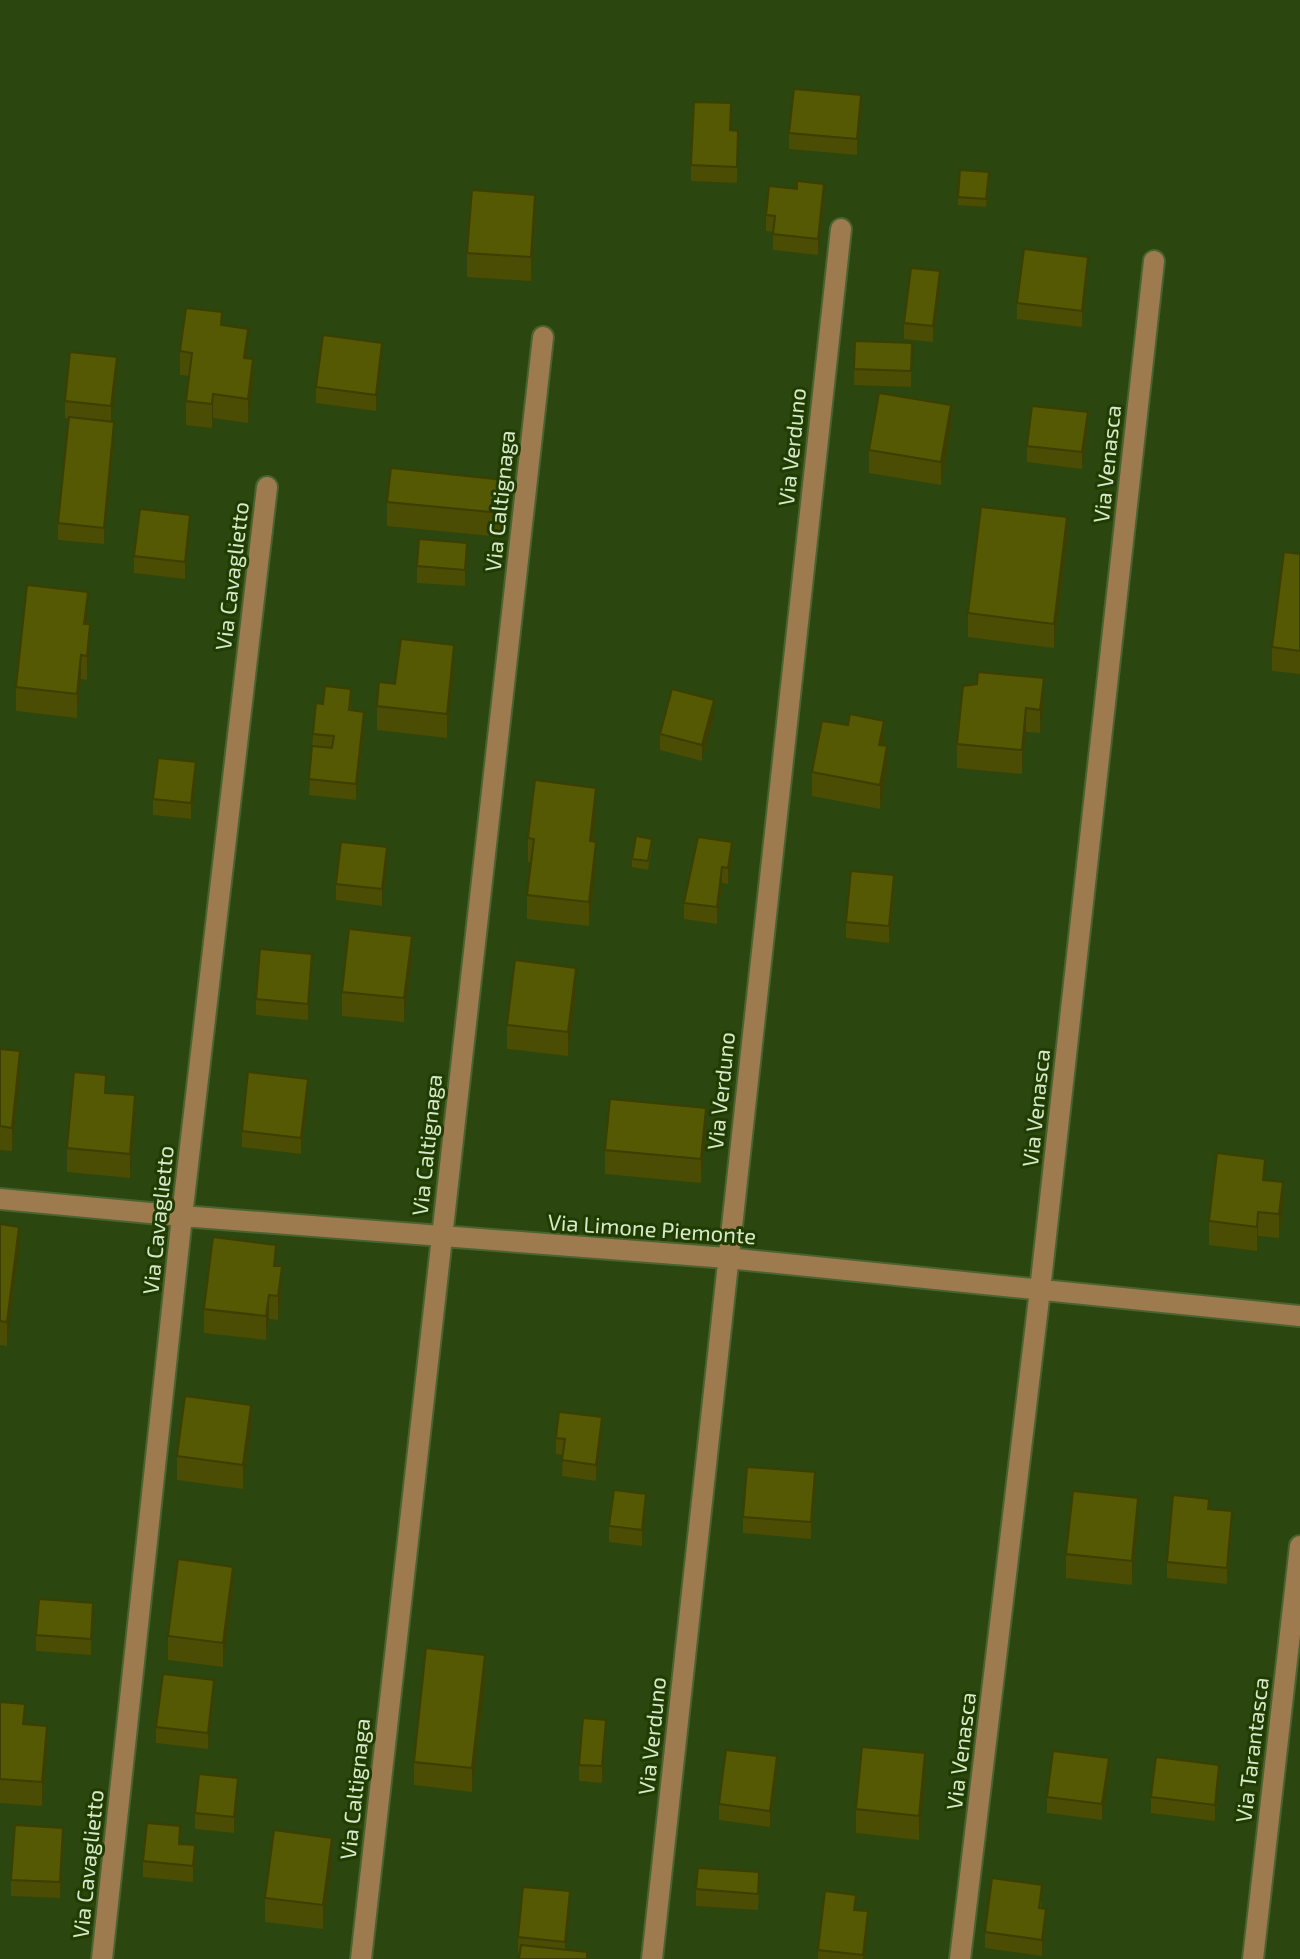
<svg xmlns="http://www.w3.org/2000/svg" width="1300" height="1959" viewBox="0 0 1300 1959" font-family="'Exo 2',sans-serif">
<rect width="100%" height="100%" fill="#2b460e"/>
<g fill="none" stroke-linecap="round" stroke-linejoin="round">
<defs>
<path id="minor" d="M0,1199L182,1216L727,1258L1300,1316
M102,1959L182,1216L267,487
M361,1959L543,337
M652,1959L841,229
M960,1959L1040,1290L1154,261
M1253,1959L1300,1546"/>
</defs>
<use href="#minor" stroke="#4a6330" stroke-width="24"/>
<use href="#minor" stroke="#9d7b4f" stroke-width="20"/>
</g>
<path fill="#4a4d03" d="M861,111L857,155L789,149V133Z
M730,131H738L737,183L691,181V165Z
M989,181L986,207L958,205V197Z
M824,200L818,255L773,250V232L766,231V215Z
M535,219L531,281L467,277V253Z
M1088,273L1082,327L1017,319V303Z
M940,287L933,342L904,339V323Z
M222,325L248,352L247,359L253,383L248,423L213,418L212,428L186,425V401L189,376L180,375V351Z
M855,341L912,343L911,387L854,385Z
M382,359L376,411L316,403V387Z
M117,373L111,421L114,438L104,544L58,540V523L69,418H65V401Z
M1088,428L1082,469L1027,462V446Z
M951,429L941,485L869,473V450Z
M387,502L504,504L501,537L387,526Z
M190,531L185,579L134,573V556Z
M1067,541L1054,648L968,637V613Z
M1300,554V674L1272,671V647Z
M467,559L465,586L417,583V566Z
M88,616L87,624L90,648L87,680L81,679L77,718L16,711V687Z
M454,669L447,738L377,730V706L395,684Z
M963,686L1044,702L1040,733L1026,732L1022,774L957,768V744Z
M351,705V710L364,728L356,800L309,795L313,734Z
M714,717L702,761L660,750V734Z
M884,746L887,770L880,809L812,796V772Z
M196,779L191,819L153,815V799Z
M596,812L593,841L596,866L589,926L527,919V895L531,862H528V838Z
M652,847L648,870L632,867V859Z
M732,858L728,884L722,883L717,924L684,919V903Z
M387,863L382,906L336,900V884Z
M894,892L889,943L846,938V922Z
M412,960L404,1022L342,1016V992Z
M312,970L308,1020L256,1015V999Z
M576,992L568,1056L507,1049V1025Z
M0,1049L20,1075L12,1151L0,1150Z
M106,1093L135,1119L130,1178L67,1172V1148Z
M308,1095L301,1154L242,1147V1131Z
M706,1132L701,1183L605,1174V1150Z
M1265,1180L1283,1206L1279,1238L1258,1236L1257,1251L1209,1245V1221Z
M0,1224L19,1250L7,1346L0,1345Z
M276,1266L282,1290L278,1320L269,1319L266,1340L204,1333V1309Z
M251,1429L243,1489L177,1480V1456Z
M602,1434L596,1481L562,1476L563,1455L556,1454V1438Z
M815,1489L811,1539L743,1533V1517Z
M1209,1509L1232,1527L1227,1584L1167,1578V1562Z
M646,1511L642,1546L609,1542V1526Z
M1138,1522L1132,1585L1066,1578V1554Z
M233,1591L223,1667L168,1660V1636Z
M93,1619L91,1655L36,1651V1635Z
M485,1679L472,1792L414,1785V1762Z
M214,1696L208,1749L156,1743V1727Z
M0,1702L25,1724L47,1750L42,1806L0,1803Z
M606,1737L602,1783L579,1781V1765Z
M777,1773L770,1827L719,1820V1804Z
M1109,1774L1102,1820L1047,1813V1797Z
M925,1777L919,1840L856,1833V1809Z
M1219,1781L1215,1821L1151,1813V1797Z
M238,1794L234,1833L195,1829V1813Z
M63,1844L60,1898L11,1896V1880Z
M143,1861L195,1862L193,1882L143,1877Z
M332,1862L323,1929L265,1922V1898Z
M696,1889H759L758,1910L696,1906Z
M1042,1902L1041,1908L1046,1925L1042,1956L985,1948V1932Z
M570,1907L565,1950L587,1959L518,1953V1937Z
M856,1910L868,1927L864,1959H818V1950Z"/>
<path fill="#3c3e02" d="M861,95V111L857,155V139Z
M824,184V200L818,255V239Z
M535,195V219L531,281V257Z
M1088,257V273L1082,327V311Z
M940,271V287L933,342V326Z
M248,329V352L244,382V358Z
M382,343V359L376,411V395Z
M117,357V373L111,422V406Z
M253,359V383L248,423V399Z
M213,394V418L212,428V404Z
M951,405V429L941,485V462Z
M1088,412V428L1082,469V452Z
M114,422V438L104,544V528Z
M504,480V504L501,537V513Z
M190,515V531L185,579V562Z
M1067,517V541L1054,648V624Z
M467,543V559L465,586V570Z
M88,592V616L84,648V624Z
M90,624V648L87,680V656Z
M454,645V669L447,738V714Z
M81,655V679L77,718V694Z
M1044,678V702L1040,733V710Z
M714,700V717L702,761V745Z
M1026,708V732L1022,774V750Z
M364,712V728L356,800V784Z
M884,721V744L879,769V745Z
M887,746V770L880,809V785Z
M196,762V779L191,819V803Z
M596,788V812L590,865V841Z
M596,842V866L589,926V902Z
M732,842V858L728,884V868Z
M387,847V863L382,906V889Z
M722,867V883L717,924V907Z
M894,875V892L889,943V926Z
M412,936V960L404,1022V998Z
M312,954V970L308,1020V1004Z
M576,968V992L568,1056V1032Z
M20,1051V1075L12,1151V1128Z
M308,1079V1095L301,1154V1138Z
M135,1095V1119L130,1178V1154Z
M706,1108V1132L701,1183V1159Z
M1283,1182V1206L1279,1238V1214Z
M1258,1212V1236L1257,1251V1227Z
M19,1227V1250L7,1346V1322Z
M282,1266V1290L278,1320V1296Z
M269,1295V1319L266,1340V1316Z
M251,1405V1429L243,1489V1465Z
M602,1417V1434L596,1481V1465Z
M815,1472V1489L811,1539V1522Z
M646,1494V1511L642,1546V1530Z
M1138,1498V1522L1132,1585V1561Z
M1232,1511V1527L1227,1584V1568Z
M233,1567V1591L223,1667V1643Z
M93,1603V1619L91,1655V1639Z
M485,1655V1679L472,1792V1768Z
M214,1680V1696L208,1749V1733Z
M606,1720V1737L602,1783V1766Z
M47,1726V1750L42,1806V1782Z
M925,1753V1777L919,1840V1816Z
M777,1756V1773L770,1827V1811Z
M1109,1758V1774L1102,1820V1804Z
M1219,1765V1781L1215,1821V1805Z
M238,1778V1794L234,1833V1817Z
M63,1828V1844L60,1898V1882Z
M332,1838V1862L323,1929V1905Z
M195,1845V1862L193,1882V1866Z
M570,1891V1907L565,1958V1942Z
M1046,1909V1925L1042,1956V1940Z
M868,1911V1927L864,1959H863Z"/>
<path fill="#565903" stroke="#3c3e02" stroke-width="2" d="M794,89L861,95L857,139L789,133Z
M694,102L731,103L730,130L738,131L737,167L691,165Z
M960,170L989,172L986,199L958,197Z
M797,181L824,184L818,239L773,234L775,216L766,215L769,186L797,189Z
M472,190L535,195L531,257L467,253Z
M1024,249L1088,257L1082,311L1017,303Z
M911,268L940,271L933,326L904,323Z
M186,308L222,312L221,325L248,329L244,358L253,359L248,399L213,394L212,404L186,401L192,353L180,351Z
M323,335L382,343L376,395L316,387Z
M855,341L912,343L911,371L854,369Z
M70,352L117,357L111,406L65,401Z
M879,393L951,405L941,462L869,450Z
M1032,406L1088,412L1082,452L1027,446Z
M69,417L114,422L104,528L58,523Z
M391,468L504,480L501,513L387,502Z
M981,507L1067,517L1054,624L968,613Z
M140,509L190,515L185,562L134,556Z
M419,539L467,543L465,570L417,566Z
M1284,552L1300,554V651L1272,647Z
M27,585L88,592L84,624H90L87,656L81,655L77,694L16,687Z
M401,639L454,645L447,714L377,706L379,682L395,684Z
M978,672L1044,678L1040,710L1026,708L1022,750L957,744L963,686L977,684Z
M325,686L351,689L349,710L364,712L356,784L309,779L312,746L332,748L334,736L313,734L316,703L323,704Z
M672,689L714,700L702,745L660,734Z
M850,714L884,721L879,745L887,746L880,785L812,772L822,721L848,725Z
M158,758L196,762L191,803L153,799Z
M535,780L596,788L590,841L596,842L589,902L527,895L534,839L528,838Z
M636,836L652,839L648,861L632,859Z
M698,837L732,842L728,868L722,867L717,907L684,903Z
M341,842L387,847L382,889L336,884Z
M851,871L894,875L889,926L846,922Z
M349,929L412,936L404,998L342,992Z
M260,949L312,954L308,1004L256,999Z
M515,960L576,968L568,1032L507,1025Z
M0,1049L20,1051L12,1128L0,1126Z
M74,1072L106,1075L105,1093L135,1095L130,1154L67,1148Z
M248,1072L308,1079L301,1138L242,1131Z
M610,1099L706,1108L701,1159L605,1150Z
M1217,1153L1265,1159L1263,1180L1283,1182L1279,1214L1258,1212L1257,1227L1209,1221Z
M0,1224L19,1227L7,1322L0,1321Z
M213,1237L276,1245L274,1266H282L278,1296L269,1295L266,1316L204,1309Z
M185,1396L251,1405L243,1465L177,1456Z
M559,1412L602,1417L596,1465L562,1460L565,1439L556,1438Z
M747,1467L815,1472L811,1522L743,1517Z
M614,1490L646,1494L642,1530L609,1526Z
M1073,1491L1138,1498L1132,1561L1066,1554Z
M1173,1495L1209,1499L1208,1509L1232,1511L1227,1568L1167,1562Z
M178,1559L233,1567L223,1643L168,1636Z
M39,1599L93,1603L91,1639L36,1635Z
M426,1648L485,1655L472,1768L414,1762Z
M163,1674L214,1680L208,1733L156,1727Z
M0,1702L25,1704L23,1724L47,1726L42,1782L0,1779Z
M583,1718L606,1720L602,1766L579,1765Z
M862,1747L925,1753L919,1816L856,1809Z
M726,1750L777,1756L770,1811L719,1804Z
M1053,1751L1109,1758L1102,1804L1047,1797Z
M1156,1757L1219,1765L1215,1805L1151,1797Z
M199,1774L238,1778L234,1817L195,1813Z
M147,1823L180,1826L179,1844L195,1845L193,1866L143,1861Z
M15,1825L63,1828L60,1882L11,1880Z
M274,1830L332,1838L323,1905L265,1898Z
M698,1868L759,1872L758,1894L696,1889Z
M992,1878L1042,1885L1039,1908L1046,1909L1042,1940L985,1932Z
M523,1887L570,1891L565,1942L518,1937Z
M825,1891L856,1895L854,1910L868,1911L863,1955L818,1950Z
M521,1945L587,1952V1959H519Z"/>
<g text-anchor="middle" stroke-width="6" stroke-linejoin="round" paint-order="stroke">
<g font-size="22" fill="#d7e9cb" stroke="#213c01">
<text transform="translate(792 447) rotate(-84)" y="8">Via Verduno</text>
<text transform="translate(1107 464) rotate(-84)" y="8">Via Venasca</text>
<text transform="translate(500 501) rotate(-84)" y="8">Via Caltignaga</text>
<text transform="translate(232 576) rotate(-83)" y="8">Via Cavaglietto</text>
<text transform="translate(721 1091) rotate(-84)" y="8">Via Verduno</text>
<text transform="translate(1036 1108) rotate(-84)" y="8">Via Venasca</text>
<text transform="translate(427 1145) rotate(-84)" y="8">Via Caltignaga</text>
<text transform="translate(158 1220) rotate(-84)" y="8">Via Cavaglietto</text>
<text transform="translate(652 1229) rotate(4)" y="8">Via Limone Piemonte</text>
<text transform="translate(652 1736) rotate(-84)" y="8">Via Verduno</text>
<text transform="translate(1252 1750) rotate(-83)" y="8">Via Tarantasca</text>
<text transform="translate(961 1751) rotate(-83)" y="8">Via Venasca</text>
<text transform="translate(355 1789) rotate(-84)" y="8">Via Caltignaga</text>
<text transform="translate(88 1864) rotate(-84)" y="8">Via Cavaglietto</text>
</g>
</g>
</svg>
